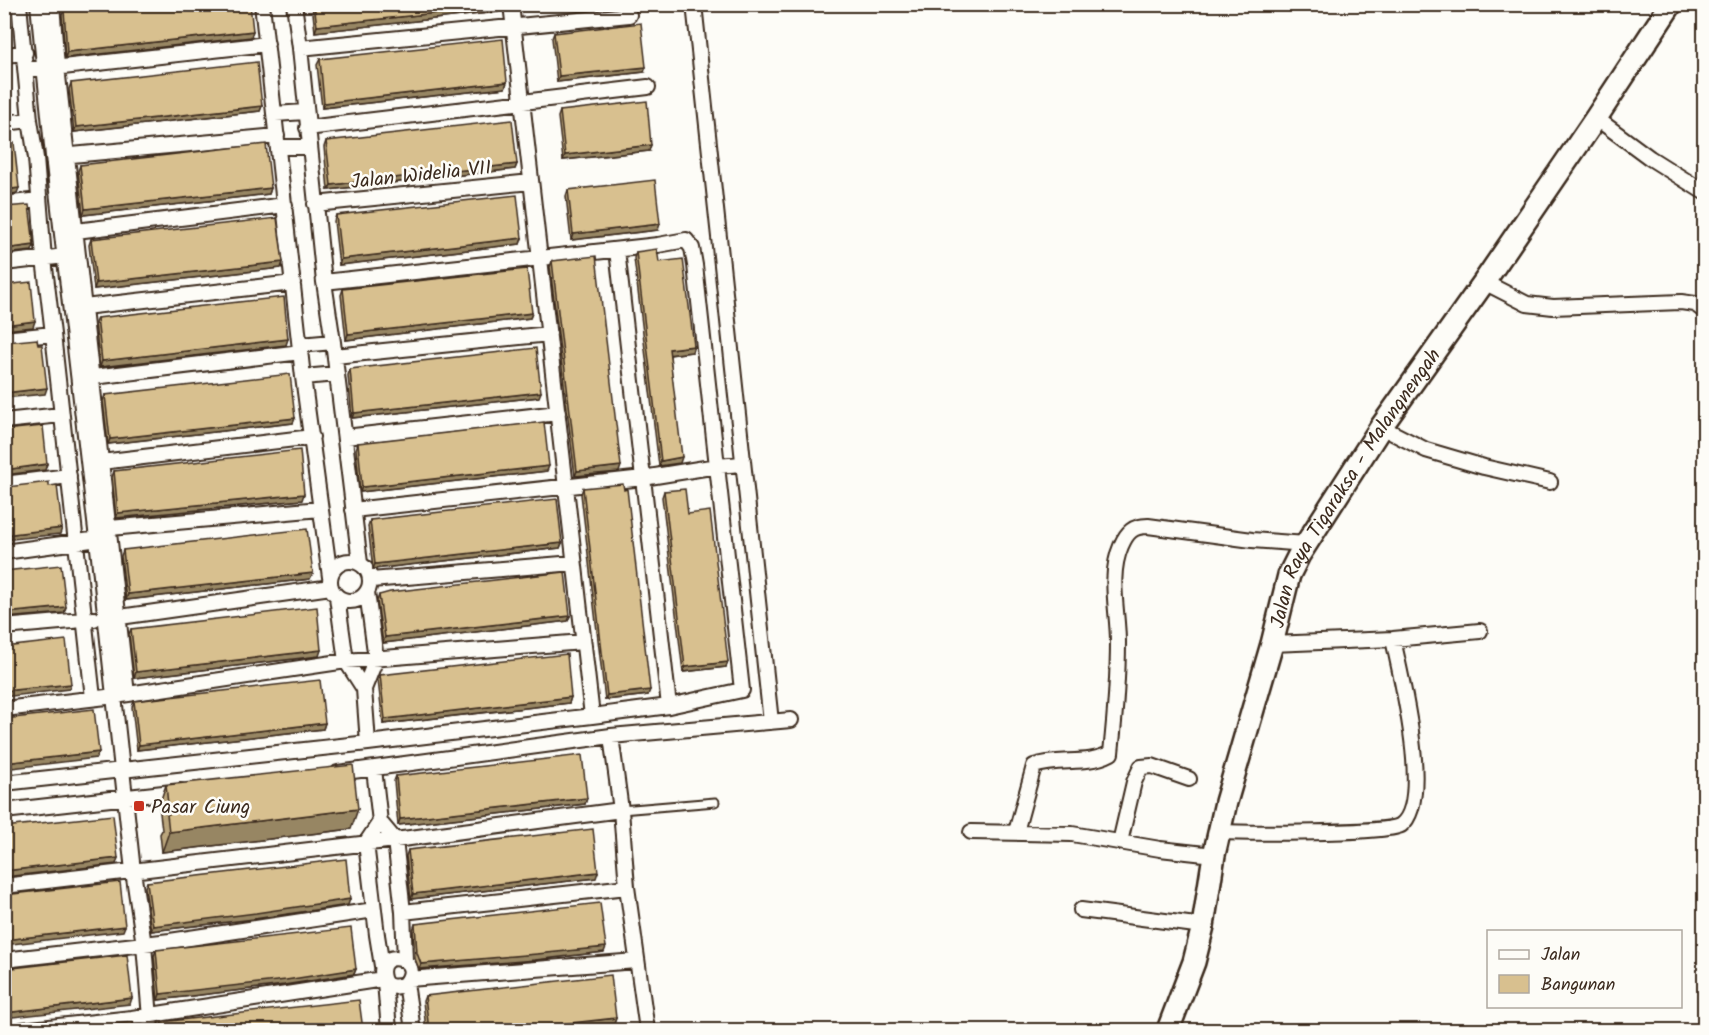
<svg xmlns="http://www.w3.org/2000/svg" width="1709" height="1035" viewBox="0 0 1709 1035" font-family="Kalam,sans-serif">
<rect width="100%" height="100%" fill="#fdfcf7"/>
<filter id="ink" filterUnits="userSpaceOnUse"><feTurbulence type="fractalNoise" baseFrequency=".0167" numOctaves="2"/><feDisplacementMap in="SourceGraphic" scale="12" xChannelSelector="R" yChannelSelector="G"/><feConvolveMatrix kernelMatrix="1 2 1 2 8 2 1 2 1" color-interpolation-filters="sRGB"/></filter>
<g filter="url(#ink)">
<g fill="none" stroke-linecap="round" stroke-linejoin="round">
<defs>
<path id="lane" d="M621,810L715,802"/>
<path id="street" d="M19,4L30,120L36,158L44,259L53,334L93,698
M38,4L53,156L97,539L133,871L144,945L151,1030
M52,4L57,67L127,694
M262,4L303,377L330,577
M294,4L300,48L324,282L333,342L360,563
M511,4L592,716
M694,4L771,722
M300,48L629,15
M4,55L25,53
M25,69H45L267,44
M275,114L305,112
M1596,118L1650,158L1704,192
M4,123L30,120
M307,128L648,87
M279,147H310
M61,156L277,136
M4,204L39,200
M315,204L531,182
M76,231L285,205
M617,250L669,706
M4,263L74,255
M324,282L658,245L686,240L692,248L695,265L717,466L742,464
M1484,282L1527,304L1553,307L1681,302L1695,304L1704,311
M84,307L293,283
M4,339L53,334
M300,345L333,342
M335,356L549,334
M303,377L337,374
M85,378L301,352
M4,421L61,415
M1381,427L1426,450L1484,467L1550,482
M345,437L558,413
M101,462L312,437
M4,484L69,476
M110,528L320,509
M4,552L106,538
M330 581a20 20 0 1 1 40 0a20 20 0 1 1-40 0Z
M371,580L574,563
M337,597L346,661L364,689L368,743
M113,618L331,587
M4,627L94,619
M1272,644L1393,639L1480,631
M364,689L376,659L367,592
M4,709L115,696L346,661L583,642
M611,736L621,810L627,887L647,1030
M374,769L380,822L395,840L403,912L405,960
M338,773L611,736L791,720
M4,783L368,743L592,716L669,706L742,690L717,466L643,478L353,510
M4,811L181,791
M380,822L366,843L377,935L382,966
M971,832L1072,834L1160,849L1214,855
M1016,832L1034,766C1058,757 1087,766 1111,753C1115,715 1118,680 1118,642C1118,611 1108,576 1121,546C1127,532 1133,526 1148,526L1252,540L1306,544
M1219,832C1243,833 1389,834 1401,825C1433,801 1400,674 1393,639
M1120,842L1134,782L1141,767L1152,766L1189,779
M4,886L395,840L621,810
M1081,910L1203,926
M403,912L627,887
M4,960L170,941L374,910
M409,979L636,961
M385,982L389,1030
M406,983C399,988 385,989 383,978C375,946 426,957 406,983L413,1030
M22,1030L132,1018L383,979"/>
<g id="primary">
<path id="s1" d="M1168,1030L1194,962L1203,926L1214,855L1226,802L1272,644L1289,575L1299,555L1381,427L1484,282L1596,118L1671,4"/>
</g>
</defs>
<use href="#lane" stroke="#3b2a1e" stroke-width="11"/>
<use href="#street" stroke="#3b2a1e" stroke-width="18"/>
<use href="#primary" stroke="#3b2a1e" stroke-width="26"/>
<use href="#lane" stroke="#fdfcf7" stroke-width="7"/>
<use href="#street" stroke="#fdfcf7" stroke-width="14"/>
<use href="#primary" stroke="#fdfcf7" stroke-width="21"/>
</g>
<path fill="#baa57b" stroke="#3b2a1e" stroke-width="1.5" d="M312,4H500L498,12L315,32Z
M64,10L251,37L65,58L62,15Z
M554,33L644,72L557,82L552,38Z
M320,59L507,82L505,88L322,108L317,65Z
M1704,77V108L1702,83Z
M71,83L262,106L260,111L74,132L69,89Z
M560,111L649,151L563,160L558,117Z
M326,141L517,164L515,169L328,190L324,147Z
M80,165L271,188L269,194L83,215L78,171Z
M568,190L658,230L571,240L566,196Z
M336,215L522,238L520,244L339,265L334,221Z
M91,239L281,268L94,289L89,245Z
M636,252L659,262L692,352L670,355L680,463L659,466L634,258Z
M552,261L619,472L575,476L550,267Z
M343,289L532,313L530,318L346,340L341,295Z
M97,318L286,345L100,367L95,323Z
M350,369L539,397L352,418L348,375Z
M105,395L295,418L293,423L108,444L103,401Z
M358,443L547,471L360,492L356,449Z
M114,471L302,500L116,518L112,477Z
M583,488L648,695L605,700L581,494Z
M664,491L688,514L728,662L726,667L683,672L662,497Z
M370,520L562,543L560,548L373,569L368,526Z
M123,550L310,579L126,600L121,556Z
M379,595L568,621L383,643L377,601Z
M131,629L319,656L134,678L129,634Z
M380,675L571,697L569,703L383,724L378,680Z
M134,701L325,723L323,729L137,750L132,707Z
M396,776L587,798L585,804L398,825L394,781Z
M166,785L351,829L162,852L160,834L162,830L159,805Z
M408,850L596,878L411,899L406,856Z
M147,882L348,905L254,919L151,931L145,887Z
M415,924L604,952L535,960L419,969L415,959L413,930Z
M156,950L356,969L354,974L284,985L158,1000L154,956Z
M425,996L616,1018L614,1024L555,1030H426L423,1001Z"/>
<path fill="#978664" stroke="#3b2a1e" stroke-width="1.5" d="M550,4H586L548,9Z
M500,6L498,12L315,32L317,26Z
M253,31L251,37L65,58L67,52Z
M646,67L644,72L557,82L559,76Z
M507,82L505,88L322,108L324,103Z
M11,102L9,108H4V103Z
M262,106L260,111L74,132L76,127Z
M651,145L649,151L563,160L565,155Z
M517,164L515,169L328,190L331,185Z
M19,188L17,193L4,196V190Z
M271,188L269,194L83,215L85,209Z
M660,224L658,230L571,240L573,234Z
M522,238L520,244L339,265L341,259Z
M34,245L32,251L4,254V249Z
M283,262L281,268L94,289L96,283Z
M532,313L530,318L346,340L348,334Z
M35,321L33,327L4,330L5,325Z
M288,339L286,345L100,367L102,361Z
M694,346L692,352L667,355L669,349Z
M47,388L45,394L4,398V393Z
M541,392L539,397L352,418L354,413Z
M295,418L293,423L108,444L110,439Z
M682,457L680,463L659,466L661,461Z
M47,464L45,470L4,475V470Z
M549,466L547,471L360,492L362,487Z
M621,466L619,472L575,476L577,471Z
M304,494L302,500L116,518L118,513Z
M62,528L60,534L4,540V535Z
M562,543L560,548L373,569L375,564Z
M313,573L310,579L126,600L128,594Z
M66,607L64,613L4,618V613Z
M570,616L568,621L383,643L385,637Z
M321,650L319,656L134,678L136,672Z
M728,662L726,667L683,672L685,667Z
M71,684L69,689L4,697V691Z
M650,690L648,695L605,700L607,695Z
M571,697L569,703L383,724L385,719Z
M325,723L323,729L137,750L139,745Z
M99,752L96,758L4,769V763Z
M587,798L585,804L398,825L400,819Z
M358,809L351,829L162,852L169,832Z
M118,858L116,864L4,877V871Z
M598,872L596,878L411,899L413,894Z
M350,899L348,905L254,919L151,931L153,926Z
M125,926L123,931L4,945V940Z
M606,947L604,952L535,960L419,969L421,964Z
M356,969L354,974L284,985L158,1000L160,994Z
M132,998L130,1004L4,1018V1013Z
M616,1018L614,1024L555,1030H508Z"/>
<path fill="#d8c08f" stroke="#3b2a1e" stroke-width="1.5" d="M109,4H250L253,31L67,52L64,10Z
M314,4H500V6L317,26Z
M641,23L646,67L559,76L554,33Z
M503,39L507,82L324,103L320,59Z
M6,58L11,102L4,103V59Z
M257,62L262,106L76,127L71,83Z
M647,101L651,145L565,155L560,111Z
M512,120L517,164L331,185L326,141Z
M14,143L19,188L4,190V144Z
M266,144L271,188L85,209L80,165Z
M655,180L660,224L573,234L568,190Z
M517,195L522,238L341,259L336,215Z
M29,205L34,245L4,249V207Z
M277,218L283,262L96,283L91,239Z
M657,249L659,262L683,259L694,346L669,349L682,457L661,461L636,252Z
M596,256L621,466L577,471L552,261Z
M527,269L532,313L348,334L343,289Z
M31,282L35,321L4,325V285Z
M284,297L288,339L102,361L97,318Z
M37,339L38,345H42L47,388L4,393V341L6,342Z
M536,348L541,392L354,413L350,369Z
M290,374L295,418L110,439L105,395Z
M544,422L549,466L362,487L358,443Z
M43,426L47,464L4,470V430Z
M300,450L304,494L118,513L114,471Z
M49,482V486L57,485L62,528L4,535V486L7,487Z
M623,484L624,490L627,489L650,690L607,695L583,488Z
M685,489L688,514L710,511L728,662L685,667L664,491Z
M557,499L562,543L375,564L370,520Z
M307,529L313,573L128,594L123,550Z
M61,565L66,607L4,613V571Z
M565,572L570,616L385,637L379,595L390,592Z
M317,607L321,650L136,672L131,629Z
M66,640L71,684L4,691V647Z
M567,654L571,697L385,719L380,675Z
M320,680L325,723L139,745L134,701Z
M94,709L99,752L4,763V719Z
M582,755L587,798L400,819L396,776Z
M353,765L358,809L169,832L167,814H169L166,785Z
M113,815L118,858L4,871V827Z
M593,829L598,872L413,894L408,850Z
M346,859L350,899L256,913L153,926L147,882Z
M120,882L125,926L4,940V895Z
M600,903L606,947L537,954L421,964L417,953L415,924Z
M351,928L356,969L286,980L160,994L156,950Z
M127,955L132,998L4,1013V969Z
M611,975L616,1018L508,1030H429L425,996Z
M359,1000L363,1030H161L162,1022Z
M133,1022L134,1030H62Z"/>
</g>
<rect fill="#c8321e" stroke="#fdfcf7" stroke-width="2" x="133" y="800" width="12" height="12" rx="3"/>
<g text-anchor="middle" stroke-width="5" stroke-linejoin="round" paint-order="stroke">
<g font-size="20" fill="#3b2a1e" stroke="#fdfcf7">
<text transform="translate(421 174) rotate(-6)" y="7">Jalan Widelia VII</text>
<text dy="7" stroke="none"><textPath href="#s1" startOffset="579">Jalan Raya Tigaraksa - Malangnengah</textPath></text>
</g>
<g font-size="20" fill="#3b2a1e" stroke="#fdfcf7" text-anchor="start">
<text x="151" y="813">Pasar Ciung</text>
</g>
</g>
<rect width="1709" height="1035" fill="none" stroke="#fdfcf7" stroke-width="24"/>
<rect x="12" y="12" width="1685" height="1011" fill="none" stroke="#3b2a1e" stroke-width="2" filter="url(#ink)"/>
<rect x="1487" y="930" width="195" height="78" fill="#fdfcf7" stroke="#afa8a0" stroke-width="1.5"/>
<rect x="1499" y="950" width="30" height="9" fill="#fdfcf7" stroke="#afa8a0" stroke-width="1.5"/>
<text x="1541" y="960" font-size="18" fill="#3b2a1e">Jalan</text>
<rect x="1499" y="975" width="30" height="18" fill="#d8c08f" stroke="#afa8a0" stroke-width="1.5"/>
<text x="1541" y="990" font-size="18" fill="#3b2a1e">Bangunan</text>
</svg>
